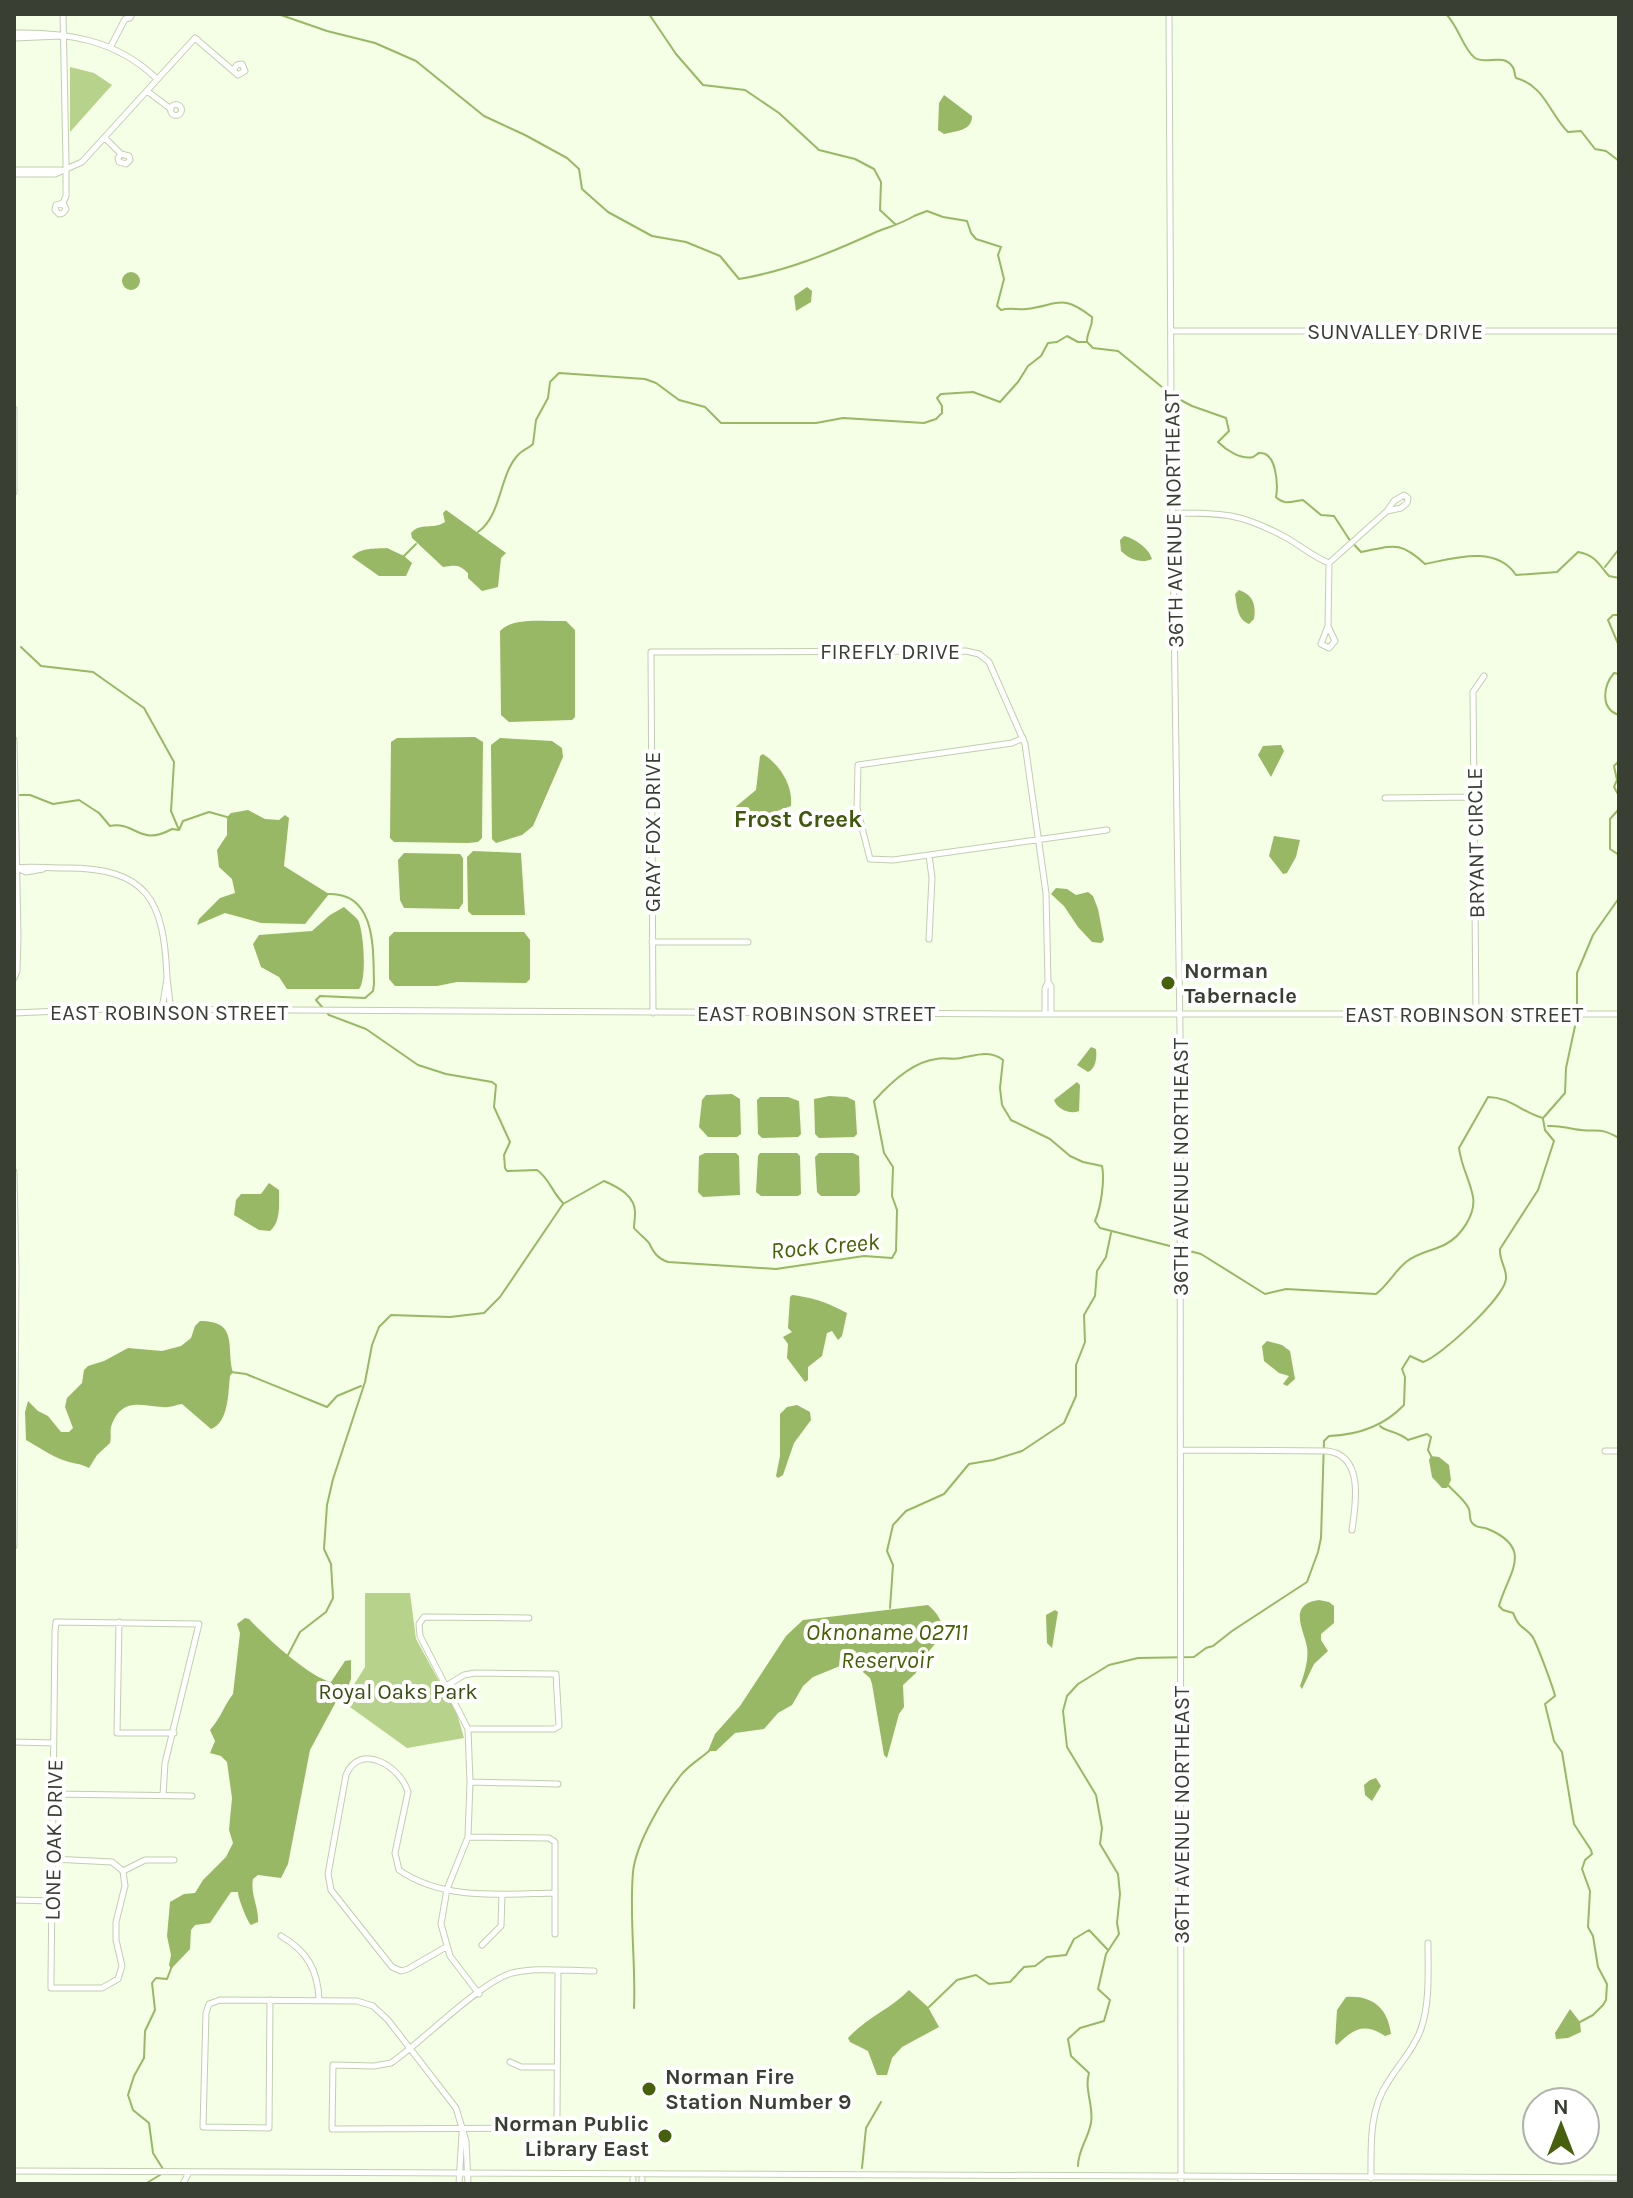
<svg xmlns="http://www.w3.org/2000/svg" width="1633" height="2198" viewBox="0 0 1633 2198" font-family="Karla,sans-serif">
<rect width="100%" height="100%" fill="#f4ffe6"/>
<path fill="#b7d28b" d="M70,67L94,73L112,85L70,132Z
M365,1593H410L416,1639L457,1714L464,1738L407,1748L343,1702L365,1667Z"/>
<path fill="#99b865" d="M944,95L972,116C972,131 956,131 944,134L938,130L939,103Z
M122 281a9 9 0 1 1 18 0a9 9 0 1 1-18 0Z
M807,287L812,291L811,302L796,311L794,296Z
M446,510L506,553L501,558L498,587L482,591L468,578V573C459,564 455,565 443,567L412,538L411,533C420,522 434,530 445,522L443,513Z
M1124,536C1134,538 1149,548 1152,559C1141,564 1129,559 1121,551L1120,540Z
M387,548L404,556L412,563L406,576H379L352,557C361,547 375,549 387,548Z
M1239,590C1254,595 1256,606 1254,619L1249,624C1237,619 1237,606 1235,594Z
M566,621L575,630V717L572,720L509,722L501,715L500,631C514,616 546,622 566,621Z
M475,737L483,742L482,838L478,842L468,843L394,842L390,838L391,742L397,738Z
M500,738L552,741L562,748L563,757L533,826L522,835L496,843L492,839L491,750V745Z
M1281,745L1284,751L1271,777L1258,755L1263,746Z
M763,754C780,765 793,785 791,806L741,824L733,809L756,790L760,756Z
M248,810L265,819L279,820L285,815L289,818L284,866L329,894L305,924L261,923L225,913L197,925L199,919L220,898L235,893L232,879L219,867L217,850L227,835V817L231,813Z
M1274,836L1300,840L1296,857L1287,873L1283,874L1269,856Z
M473,851L521,853L525,915H472L468,911L467,857Z
M404,853L460,854L463,858V903L459,909L404,908L400,900L398,860Z
M1056,888L1067,889L1076,895L1088,892L1093,896L1098,909L1104,940L1101,943L1092,942L1078,927L1064,906L1051,894Z
M344,907C348,911 354,915 358,920C364,931 367,980 359,989H287L279,977L261,967L253,944L259,935L312,931L330,915Z
M394,932H524L530,940V979L526,983L457,982L437,986H395L389,979V937Z
M1091,1047L1096,1049C1097,1058 1096,1068 1088,1072L1077,1065Z
M1077,1082L1080,1085L1079,1111C1070,1115 1057,1109 1054,1100Z
M732,1094L740,1099L741,1134L737,1137H708L699,1127L702,1100L706,1095Z
M829,1096L847,1097L855,1101L857,1134L854,1137L819,1138L815,1134L814,1099Z
M760,1097H788L799,1101L801,1134L798,1137L762,1138L758,1134L757,1100Z
M736,1153L739,1156L740,1195L703,1197L698,1192L699,1156L705,1153Z
M760,1153H797L800,1156L801,1194L798,1196H761L756,1192L758,1156Z
M819,1153H853L859,1156L860,1192L856,1196H821L817,1192L815,1157Z
M269,1183L279,1190C279,1204 281,1222 270,1231L259,1230L234,1215L236,1200L241,1194H261Z
M792,1295C816,1298 828,1303 847,1313L842,1336L838,1340L832,1331L827,1333L822,1356L808,1367V1380L805,1382L787,1358L788,1344L783,1337L792,1332L788,1328L790,1297Z
M200,1321C239,1321 226,1347 233,1372L230,1376C228,1393 229,1422 211,1429L182,1404C175,1405 170,1408 163,1407C141,1406 123,1397 112,1424C109,1431 112,1435 110,1443L97,1455L89,1468C80,1463 73,1464 63,1460C49,1455 39,1447 26,1440L25,1412L28,1401L38,1411L48,1416L61,1432H69L73,1428L65,1407L67,1398L82,1383L84,1370L88,1366L104,1361L128,1348L162,1351L181,1346L191,1338L195,1326Z
M1267,1341L1282,1345L1290,1351L1295,1379L1287,1386L1283,1384L1289,1376L1279,1373L1264,1361L1262,1346Z
M797,1405L810,1412L811,1420L794,1443L783,1475L778,1478L776,1476L780,1456V1414L787,1407Z
M1431,1456L1439,1457L1449,1465L1451,1480L1447,1488H1442L1432,1477L1429,1460Z
M1319,1600L1329,1602L1334,1606V1623L1321,1634V1640L1328,1651L1314,1664L1302,1689L1300,1686C1304,1675 1309,1659 1307,1647C1304,1630 1287,1604 1319,1600Z
M928,1605C964,1636 919,1649 916,1673L903,1685L904,1707L899,1714L887,1758L884,1755L872,1684L870,1678L857,1667L840,1666L813,1677L803,1686L792,1705L778,1713L764,1729L735,1733L716,1751H708L715,1734L740,1706L786,1636L803,1620Z
M1055,1610L1058,1612L1052,1648L1047,1643L1046,1615Z
M245,1618L249,1619C266,1637 308,1676 331,1682L345,1661L351,1660V1679L347,1689L338,1698L310,1750L288,1864L281,1878L258,1875L253,1879C250,1894 259,1907 258,1922L251,1925C247,1921 238,1898 238,1892H231L210,1923L195,1925L191,1930L190,1949L171,1969L169,1965L171,1955L167,1936L170,1902L184,1894L195,1893L203,1880L226,1857L233,1843L229,1830L232,1798L227,1762L221,1756L210,1753L215,1741L210,1730C222,1716 223,1707 233,1694L240,1633L237,1624Z
M1376,1778L1381,1786L1372,1801L1365,1795L1364,1785L1370,1780Z
M909,1990L928,2007L939,2027L902,2047L892,2058L887,2075H877L868,2051L850,2042L848,2038C867,2017 891,2009 909,1990Z
M1346,1997C1372,1995 1388,2008 1391,2034L1385,2036C1364,2022 1353,2029 1337,2045L1335,2043L1337,2010Z
M1570,2009L1580,2022L1581,2032L1568,2038L1556,2039L1555,2033Z"/>
<g fill="none" stroke-linecap="round" stroke-linejoin="round">
<path stroke="#99b865" stroke-width="2" d="M278,14L327,31L375,43L416,61L484,116L525,135L567,158L579,169L582,189L608,212L652,236L686,242L720,256L739,279C787,271 830,253 874,233C888,227 901,224 914,216L927,211L943,217L967,221L971,233L976,239L1001,247L998,255L1004,279L997,306L1001,310C1010,307 1016,310 1026,309C1059,305 1061,293 1092,317C1093,327 1087,331 1087,341
M649,14L676,54L703,85L745,90L779,113L819,150L855,159L874,169L881,182L880,210L895,224
M1446,14C1459,27 1463,49 1475,58C1486,65 1503,53 1512,66C1515,69 1514,74 1516,78C1545,86 1549,113 1568,132L1581,131L1595,149L1606,151L1619,161
M1173,396L1192,406L1226,418L1229,431L1218,442C1226,450 1241,460 1253,457C1255,456 1257,454 1259,453C1277,451 1278,486 1276,497C1285,506 1292,501 1303,500L1321,515L1334,516L1349,539L1361,552C1393,546 1399,540 1425,564C1455,558 1496,545 1516,575L1557,572L1578,552C1596,555 1599,565 1609,576L1619,578
M478,532C502,515 499,475 518,455C522,450 528,449 533,444L536,420L548,398L550,382L559,373L645,379L656,383L679,400L705,407L721,423H816L843,418L924,423L936,419L942,413V406L937,398L941,394L973,392L1000,402L1018,382L1028,366L1041,356L1048,343L1057,342L1067,336L1078,342H1087L1093,348L1118,351L1168,392
M404,556L416,544
M1605,567L1619,549
M1619,615H1613L1608,620L1619,646
M21,647L41,666L93,672L144,708L174,762L171,811L179,830
M1619,674L1614,673C1603,686 1600,709 1619,715
M1619,761L1614,766L1617,780L1614,787L1619,796
M20,795H30L53,804L79,800L99,813L110,826C136,821 139,847 172,829L179,830L183,821L209,812L227,817
M1619,809L1610,819V849L1619,855
M328,894C377,892 373,951 374,984L373,991L365,998L320,996L316,1000L329,1015L366,1029L418,1065L446,1074L492,1082L496,1085L494,1107L510,1142L504,1155L505,1168L507,1171L537,1170C549,1178 552,1192 563,1203
M1577,1011V973L1593,935L1619,898
M1544,1117L1565,1093L1566,1068L1577,1017
M1548,1126C1561,1125 1568,1129 1581,1130C1600,1132 1599,1127 1619,1138
M231,1372L246,1374L327,1407L337,1396L361,1386
M1380,1426C1386,1432 1398,1431 1408,1440L1427,1434L1431,1437L1428,1450L1431,1456
M1448,1485C1454,1492 1465,1500 1469,1509C1471,1516 1468,1522 1476,1526C1479,1528 1484,1527 1488,1529C1535,1549 1508,1573 1499,1606L1503,1610L1513,1613C1520,1630 1523,1625 1532,1636C1536,1641 1554,1690 1555,1696L1545,1704L1554,1741L1562,1752L1574,1824L1591,1850L1592,1854L1585,1860L1582,1869L1590,1891L1588,1927L1593,1936L1598,1967L1607,1984L1606,2000L1603,2005L1593,2015L1580,2022
M890,1608L893,1565L887,1551L893,1525L906,1511L944,1494L969,1464L993,1460L1022,1451L1064,1423L1076,1396V1365L1085,1342L1084,1315L1095,1296L1097,1271L1106,1257L1111,1233
M288,1655L300,1632L326,1612L333,1598L331,1564L324,1549L327,1505L333,1479L365,1382L372,1345L379,1327L391,1315L450,1317L484,1313L500,1297L563,1204L604,1181C618,1187 636,1196 635,1214C635,1219 634,1223 634,1228C638,1233 645,1238 649,1243C654,1253 657,1258 668,1262L776,1269L864,1256L892,1258L896,1251L897,1210L892,1196L893,1167L884,1153L874,1101C890,1083 912,1062 936,1059C944,1057 953,1060 961,1058C977,1055 990,1050 1003,1060L1000,1088L1002,1105L1011,1120L1050,1139L1070,1156L1083,1162L1102,1166C1105,1180 1101,1207 1095,1221L1100,1228L1201,1254L1265,1294L1286,1289L1376,1294C1388,1285 1394,1272 1406,1262C1418,1252 1433,1251 1446,1244C1461,1236 1476,1214 1473,1197C1470,1180 1461,1166 1459,1148L1488,1097C1510,1097 1523,1113 1543,1118
M929,2007L957,1980L976,1975L989,1984L1010,1982L1024,1967L1035,1966L1047,1957L1066,1955L1074,1939L1089,1930L1107,1949
M634,2008C636,1963 629,1917 633,1872C636,1843 663,1798 681,1775C689,1765 700,1759 709,1751
M1078,2166C1078,2150 1088,2139 1091,2123C1094,2106 1084,2090 1089,2073L1071,2056L1068,2039L1080,2028L1104,2021L1110,2000L1098,1989L1106,1954L1119,1934L1117,1923L1120,1894L1118,1874L1100,1844L1102,1828L1096,1795L1067,1747L1063,1711L1067,1696L1078,1684L1109,1665L1138,1658L1194,1657L1206,1648L1213,1646L1232,1631L1307,1582L1318,1552L1321,1538L1324,1441L1329,1436C1358,1435 1384,1426 1404,1405L1405,1377L1402,1369L1410,1356L1423,1362C1441,1356 1504,1298 1506,1279C1507,1268 1499,1261 1500,1249L1538,1190L1554,1141L1545,1130L1543,1119
M862,2168L866,2128L881,2102
M163,2169L153,2153L149,2123L133,2110L128,2095L134,2076L144,2058L145,2031L155,2010L152,1983L156,1978L167,1979L172,1966
M145,2184L160,2175"/>
<defs>
<path id="minor" d="M63,14L66,161V196L63,203L66,209L63,213L59,214L55,210L56,205L63,203
M1169,14L1171,404L1180,1031L1181,2184
M14,33C68,32 117,40 157,79
M14,38L61,36
M111,46L125,19L130,18L132,14
M147,91L171,109
M170.5 110a5.5 5.5 0 1 1 11 0a5.5 5.5 0 1 1-11 0Z
M105,138L121,154L129,156L130,160L126,164L119,162L118,158L121,154
M14,170H61
M14,174H55L82,162L195,38L238,75L245,71L242,64L237,65L234,69
M1171,331H1619
M14,409V492
M1173,513C1223,513 1240,513 1285,537C1300,545 1313,557 1329,563
M1328,626L1335,641L1329,648L1321,644L1328,626L1329,563L1387,511L1394,501L1404,495L1408,498L1407,503L1401,508L1387,511
M1023,738L1012,743L858,765L857,808L870,859L893,860L1107,830
M14,740L18,937L17,971L14,978
M1385,798L1474,797
M14,868C31,866 46,868 63,868C148,867 164,900 167,978
M19,869L26,872L43,869
M929,939L932,878L929,855
M652,942H748
M167,978L170,1003L167,1010L163,1003Z
M14,1013L108,1009L1030,1014H1619
M653,1013L651,652L966,651L979,654L989,662L1025,744L1046,893L1048,982L1051,986V1014
M1045,1014V989L1048,982
M1476,1014L1473,692L1484,676
M14,1172L16,1271L14,1546
M1181,1450L1327,1451C1364,1455 1356,1503 1352,1530
M1605,1451H1619
M119,1622L117,1733H174
M446,1686L464,1675L475,1673L556,1674L559,1726L554,1729H468
M14,1742L54,1743
M470,1782L558,1784
M54,1794L192,1796
M468,1837L549,1838L555,1842V1934
M53,1859L112,1862L123,1871L125,1886L116,1922V1940L122,1966L118,1979L102,1988H51V1977L55,1632L56,1622L199,1624L165,1763L163,1795
M123,1871L145,1860H174
M14,1900L52,1901
M281,1936C307,1951 318,1970 319,2000
M482,1945L501,1926L502,1894
M446,1947L408,1969L401,1971L392,1967L331,1890L328,1874L346,1775C360,1741 401,1767 408,1792L395,1853L399,1870C443,1901 504,1894 555,1893
M558,1971L557,2117L555,2125L548,2128L332,2129L333,2065L374,2066L391,2063C422,2042 480,1982 512,1973C537,1967 568,1971 594,1971
M479,1994L450,1956L441,1924L447,1889L468,1837L470,1782L468,1729L420,1636L419,1624L424,1617L529,1618
M270,2000L269,2128L203,2127L206,2013L209,2004L220,2000L357,2001L373,2006L388,2020L456,2108L466,2141L468,2184
M510,2062L521,2067H557
M554,2125L561,2131
M14,2171L1619,2178
M1371,2178C1371,2145 1369,2110 1388,2082C1399,2064 1414,2049 1421,2029C1430,2003 1428,1971 1428,1943
M642,2179V2184
M183,2184L189,2172
M459,2184L462,2133
M633,2184V2179"/>
</defs>
<use href="#minor" stroke="#c2ceb0" stroke-width="7"/>
<use href="#minor" stroke="#fff" stroke-width="5"/>
</g>
<g fill="#47600e" stroke="#fff" stroke-width="3">
<circle cx="1168" cy="983" r="8"/>
<circle cx="649" cy="2089" r="8"/>
<circle cx="665" cy="2136" r="8"/>
</g>
<g text-anchor="middle" stroke-width="8" stroke-linejoin="round" paint-order="stroke">
<g font-size="22" fill="#393f32" stroke="#fff">
<text x="1395" y="339">SUNVALLEY DRIVE</text>
<text transform="translate(1173 519) rotate(-91)" y="8">36TH AVENUE NORTHEAST</text>
<text x="890" y="659">FIREFLY DRIVE</text>
<text transform="translate(652 832) rotate(-90)" y="8">GRAY FOX DRIVE</text>
<text transform="translate(1475 843) rotate(-91)" y="8">BRYANT CIRCLE</text>
<text x="169" y="1020">EAST ROBINSON STREET</text>
<text x="816" y="1021">EAST ROBINSON STREET</text>
<text x="1464" y="1022">EAST ROBINSON STREET</text>
<text transform="translate(1180 1167) rotate(-90)" y="8">36TH AVENUE NORTHEAST</text>
<text transform="translate(1181 1815) rotate(-90)" y="8">36TH AVENUE NORTHEAST</text>
<text transform="translate(53 1840) rotate(-89)" y="8">LONE OAK DRIVE</text>
</g>
<g font-size="22" font-weight="bold" fill="#393f32" stroke="#fff" text-anchor="start">
<text x="1184" y="978">Norman<tspan x="1184" dy="25">Tabernacle</tspan></text>
<text x="665" y="2084">Norman Fire<tspan x="665" dy="25">Station Number 9</tspan></text>
<text x="649" y="2131" text-anchor="end">Norman Public<tspan x="649" dy="25">Library East</tspan></text>
</g>
<g font-size="22" fill="#3a4e11" stroke="#fff">
<text x="398" y="1699">Royal Oaks Park</text>
</g>
<g font-size="24" font-weight="bold" fill="#40570c" stroke="#fff">
<text x="798" y="827">Frost Creek</text>
</g>
<g font-size="24" font-style="italic" fill="#466100" stroke="#fff">
<text transform="translate(825 1246) rotate(-5)" y="8">Rock Creek</text>
<text x="887" y="1640">Oknoname 02711<tspan x="887" dy="28">Reservoir</tspan></text>
</g>
</g>
<rect width="1633" height="2198" fill="none" stroke="#393f32" stroke-width="32"/>
<g transform="translate(1561 2126)"><circle r="38" fill="#ffffff" stroke="#b0b2ad" stroke-width="2"/>
<path d="M0-6L14 30L0 20L-14 30Z" fill="#47600e"/>
<text y="-12" font-size="22" font-weight="bold" text-anchor="middle" fill="#393f32">N</text>
</g>
</svg>
